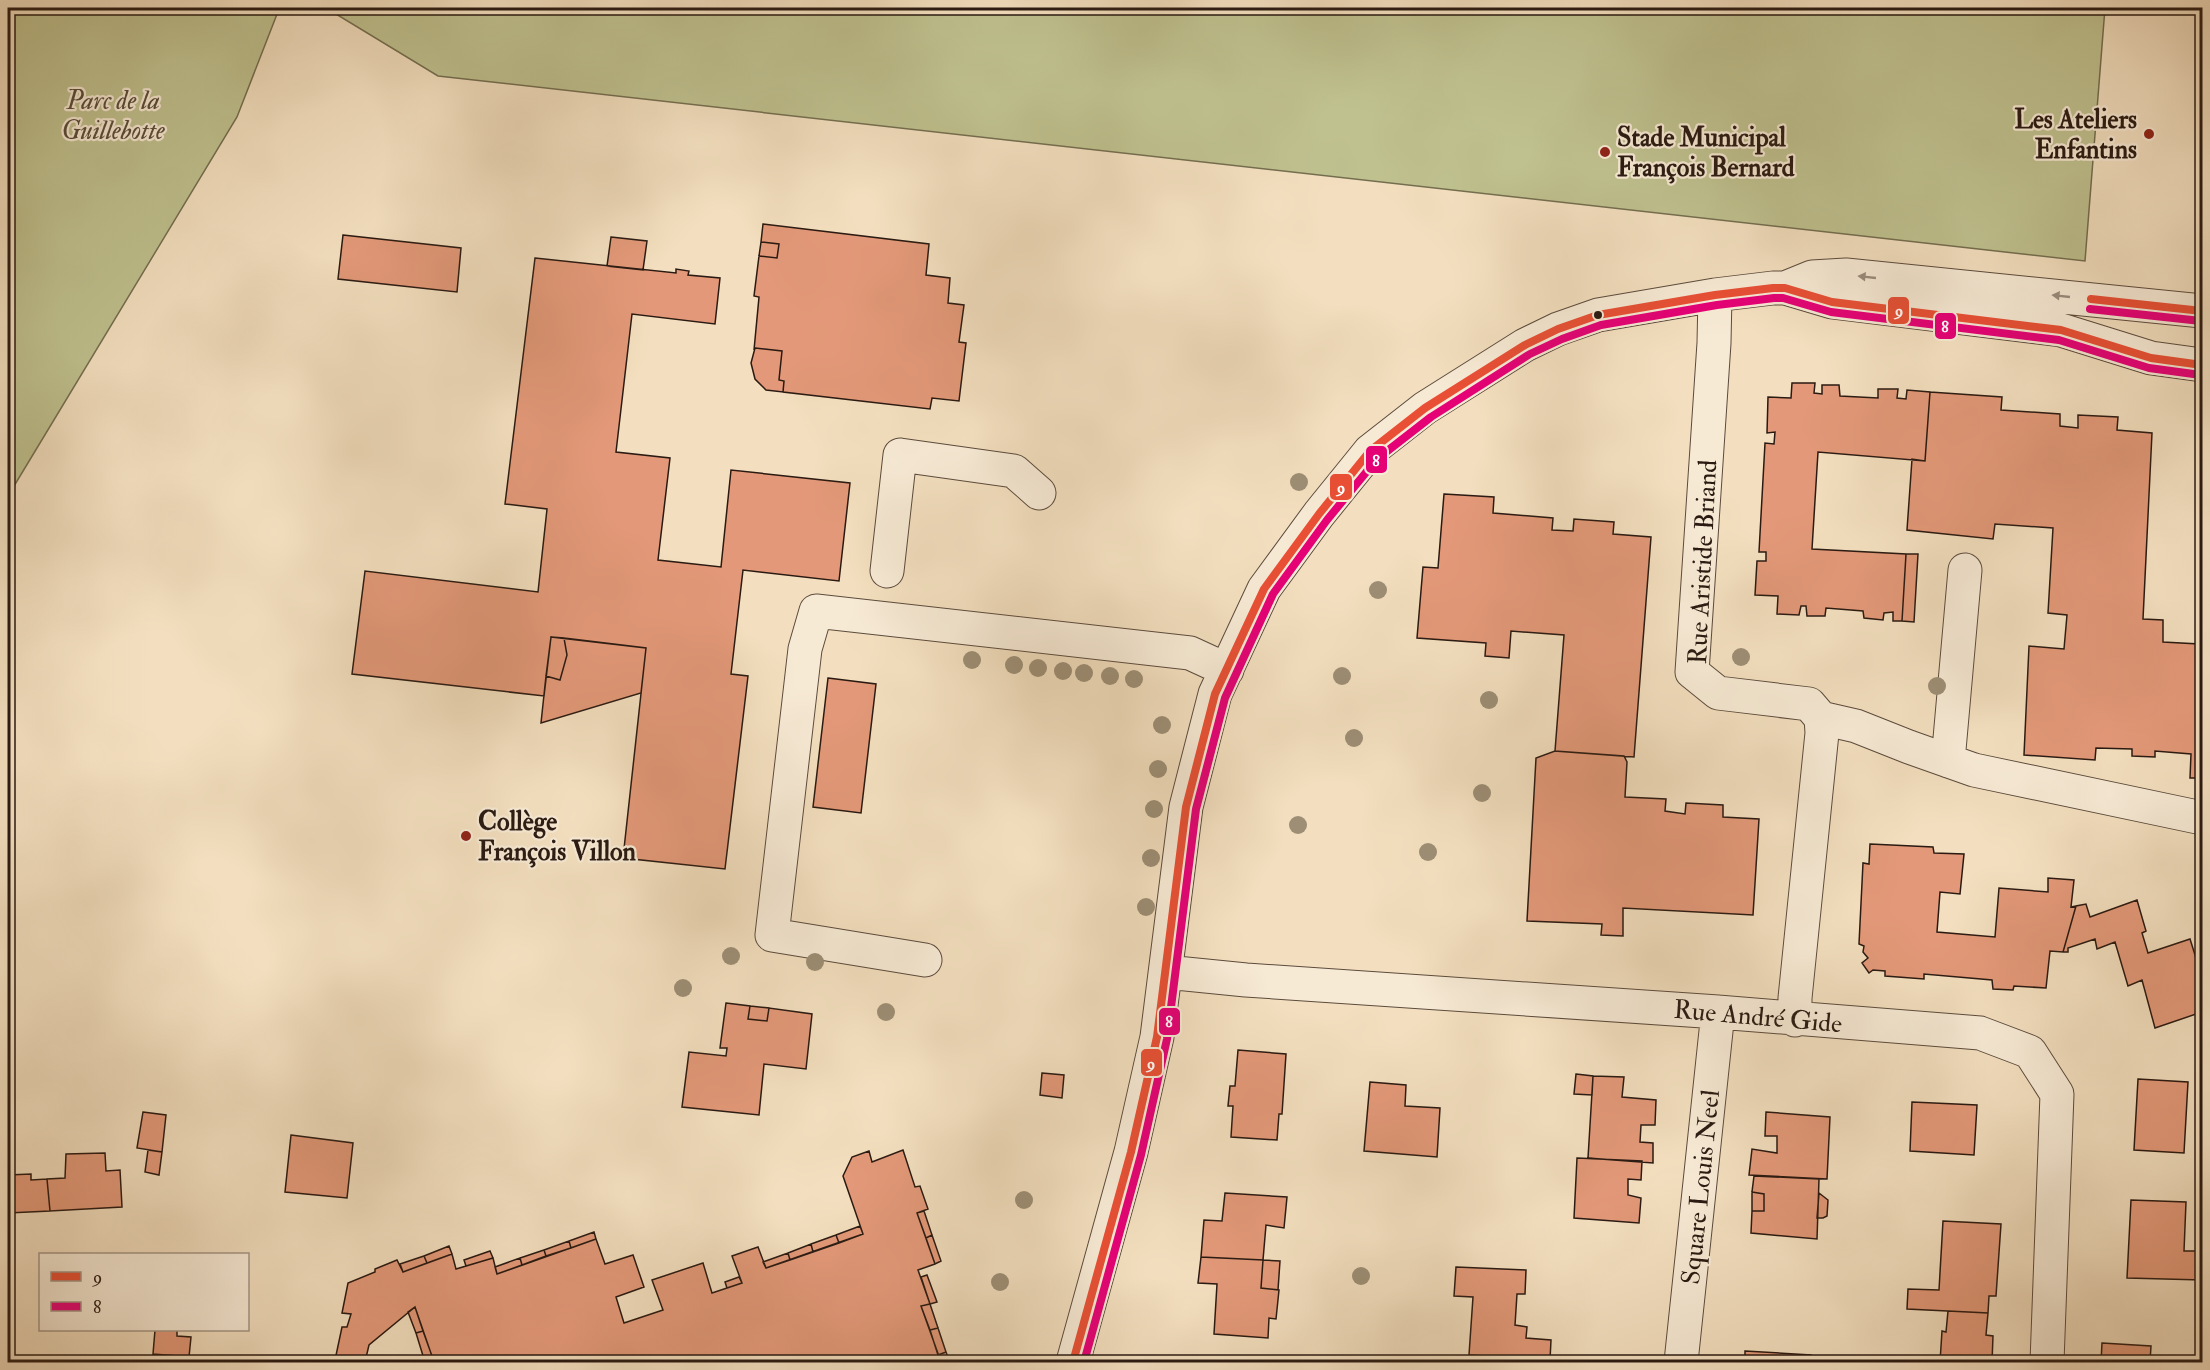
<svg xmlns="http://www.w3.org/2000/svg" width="2210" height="1370" viewBox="0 0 2210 1370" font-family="'IM FELL Double Pica',serif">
<rect width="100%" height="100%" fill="#f3dfbf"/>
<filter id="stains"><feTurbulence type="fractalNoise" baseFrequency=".00333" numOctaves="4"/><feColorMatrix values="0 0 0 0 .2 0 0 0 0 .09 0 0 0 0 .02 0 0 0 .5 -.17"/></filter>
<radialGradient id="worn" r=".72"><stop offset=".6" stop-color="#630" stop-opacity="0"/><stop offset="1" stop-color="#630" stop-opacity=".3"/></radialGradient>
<path fill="#bfc18f" stroke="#746e50" stroke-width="1.5" d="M8,8L279,9L237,117L8,496Z
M326,8H2105L2085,261L438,76Z"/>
<path fill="#e39979" stroke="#2a1a12" stroke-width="1.5" d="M763,224L929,244L926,275L950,278L948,303L964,305L959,342L966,343L959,401L932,398L930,409L783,392L784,381L779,380L782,351L755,348L754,350L759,297L754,296L759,256L777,258L779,244L761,242Z
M343,235L461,248L457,292L338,279Z
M611,237L647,241L643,270L607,266Z
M761,242L779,244L777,258L759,256Z
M535,258L676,273V269L689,271L688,275L720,278L715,324L632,314L616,452L670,458L658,560L721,567L731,470L850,483L839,581L743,570L731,674L748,676L725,869L623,858L646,648L551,637L544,696L352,674L365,571L538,592L547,509L505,504Z
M755,348L782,351L779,380L784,381L783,392L766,390L755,379L751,363Z
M1792,383H1815L1814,393L1822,394V385H1839L1840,396L1878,398V389H1898L1897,398L1906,399L1907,390L1930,392L1925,461L1818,452L1812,549L1906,554L1902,621H1893V612L1884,613L1883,620L1864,618L1863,611L1826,608L1825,616H1807L1806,606H1801L1799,615L1777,614L1778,596L1755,595L1757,561H1766V552H1759L1765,443L1774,444L1775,432L1767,433L1768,397L1791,398Z
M1930,392L2002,397L2001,410L2060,414V426L2078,428V415L2118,417L2117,430L2152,433L2143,619L2163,620V642L2199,644V651H2202V778H2190L2191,754L2155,751V757L2132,756V749L2096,748L2095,760L2024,755L2029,646L2064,649L2067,615L2048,613L2053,528L1995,524L1993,539L1907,530L1912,459L1925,461Z
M1444,494L1494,497L1493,513L1553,518L1552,530L1573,531L1574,519L1614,522L1613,534L1651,537L1634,757L1555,751L1564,635L1511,631L1509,658L1485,656L1486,643L1417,638L1423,567L1438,568Z
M1906,554H1918L1914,622L1902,621Z
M551,637L564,638L567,655L560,680L546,676Z
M564,638L646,648L641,693L541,723L546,676L560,680L567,655Z
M828,678L876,684L861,813L813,807Z
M1555,751L1624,756L1627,762L1625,797L1666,799L1665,811L1685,814L1686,803L1723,805V817L1759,819L1753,915L1623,908V936L1601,935L1602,924L1527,921L1536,758Z
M1870,844L1933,847L1934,853L1964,854L1960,894L1940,892L1937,932L1995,937L1999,888L2048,892V878L2074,880L2071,907L2076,906L2063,952L2050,951L2046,988L2014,986L2013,990L1993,989L1992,980L1924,974V979L1885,976V971L1873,970L1869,973L1862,963L1868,958L1863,952L1864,946L1859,944L1863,863L1869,864Z
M2137,900L2146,931L2142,933L2148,953L2190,939L2202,977V1012L2155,1028L2142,980L2128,986L2115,942L2097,949L2095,939L2068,948V952H2063L2076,906L2086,904L2090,917Z
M726,1003L750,1006L748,1019L767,1021L769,1008L812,1014L806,1069L764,1064L759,1115L682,1107L689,1052L726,1056L727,1048H720Z
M750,1006L769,1008L767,1021L748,1019Z
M1238,1050L1286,1054L1282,1114H1279L1277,1140L1231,1137L1233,1106H1228L1230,1086H1235Z
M1042,1073L1064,1075L1062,1098L1040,1095Z
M1576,1074L1593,1076L1592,1095L1574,1094Z
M1593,1076L1624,1077L1622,1097L1656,1100L1655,1125H1641L1640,1142L1653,1143V1163L1588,1158Z
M2138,1079L2188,1082L2184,1153L2134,1150Z
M1370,1082L1406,1085L1405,1106L1440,1108L1437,1157L1364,1151Z
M1912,1102L1977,1105L1974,1155L1910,1151Z
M143,1112L166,1115L162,1152L137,1148Z
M1766,1112L1830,1117L1827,1179L1749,1175L1752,1149L1777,1153V1136H1765Z
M291,1135L353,1143L347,1198L285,1192Z
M148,1150L162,1152L159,1175L145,1172Z
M903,1150L915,1187L920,1186L928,1209L917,1213L935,1264L918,1270L930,1304L921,1306L941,1362H434L415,1307L369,1345L365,1362L335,1360L342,1327H347L351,1314L342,1313L348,1283L375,1272V1269L397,1260L403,1272L452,1254L456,1269L493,1258L497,1274L596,1239L605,1264L633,1255L644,1287L616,1297L624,1323L663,1310L652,1280L703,1263L712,1293L742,1283L732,1256L758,1247L766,1268L863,1234L843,1176L852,1157L869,1151L872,1162Z
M105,1153L106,1171L120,1170L122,1207L50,1211L47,1179L65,1178L66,1154Z
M1577,1158L1642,1161L1641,1180L1628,1179V1195L1641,1198L1639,1223L1574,1218Z
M31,1174V1180L47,1179L50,1211L8,1213V1175Z
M1754,1176L1819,1179L1817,1239L1751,1233L1752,1211H1764V1194L1752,1192Z
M1752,1192L1764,1194V1211H1752Z
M1225,1193L1287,1197L1284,1228L1266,1225L1263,1260L1201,1257L1204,1220L1222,1221Z
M1819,1193L1828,1200L1827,1216L1823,1218H1817Z
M2131,1200L2186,1202L2184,1251H2202V1280L2127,1278Z
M924,1211L932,1235L926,1238L917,1213Z
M1943,1221L2001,1224L1996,1296H1989L1988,1313L1907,1309L1908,1289L1939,1290Z
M860,1226L863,1234L839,1243L836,1235Z
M594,1232L596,1239L571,1248L569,1241Z
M836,1235L839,1243L813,1252L811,1244Z
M932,1235L941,1261L935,1264L926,1238Z
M569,1241L571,1248L546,1256L544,1250Z
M811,1244L813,1252L790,1260L788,1253Z
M449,1246L452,1254L427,1263L424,1256Z
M544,1250L546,1256L522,1265L520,1258Z
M490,1251L493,1258L466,1266L464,1260Z
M788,1253L790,1260L766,1268L763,1262Z
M424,1256L427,1263L403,1272L400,1264Z
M1201,1257L1263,1260L1261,1288L1279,1290L1276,1319L1269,1318L1268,1338L1214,1334L1217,1284L1198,1283Z
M520,1258L522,1265L497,1274L495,1267Z
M1263,1260L1280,1261L1278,1290L1261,1288Z
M1456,1267L1526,1270L1525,1294H1517L1515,1325L1527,1327L1526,1338L1551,1340L1550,1360L1469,1355L1473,1297L1454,1296Z
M927,1275L937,1302L930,1304L921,1277Z
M739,1277L742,1283L727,1288L725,1282Z
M930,1304L938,1328L930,1330L921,1306Z
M415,1307L423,1331L416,1333L408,1312Z
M1948,1311L1988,1313L1986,1335L1993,1336L1992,1362H1940L1942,1331L1946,1332Z
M938,1328L946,1352L938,1355L930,1330Z
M146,1330H177V1336L191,1337L189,1357L153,1354L155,1330Z
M423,1331L432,1356L424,1359L416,1333Z
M2102,1343L2151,1346L2150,1362H2101Z
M1745,1351L1811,1355V1362H1745Z
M946,1352L950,1362H941L938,1355Z
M153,1354L189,1357V1362H152Z
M1501,1357L1550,1360V1362H1501Z"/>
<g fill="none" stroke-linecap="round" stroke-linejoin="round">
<defs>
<path id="minor" d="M1785,288L1812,277L1846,275L2202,311
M1715,295L1714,343L1692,672L1718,693L1809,704L1821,718L1822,733L1795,998V1020
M887,571L900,455L1014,471L1039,493
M1821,718L1856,726L1909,747L1974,770L2202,818
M1948,761L1965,570
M925,960L772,935L805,649L816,611L1190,653L1227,670
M1166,972L1246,980L1718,1012L1980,1033L2030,1052L2057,1094L2047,1362
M1073,1362L1131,1152L1157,1037L1186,807L1215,694L1264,589L1319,514L1370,451L1425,408L1525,345L1558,329L1598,315L1715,295L1773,288H1785L1832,302L2061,330L2151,358L2202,365
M1681,1362L1718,1012"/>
</defs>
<use href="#minor" stroke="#5c4b3d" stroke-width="35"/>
<use href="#minor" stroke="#f7ead5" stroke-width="33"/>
<defs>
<path id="bus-1" d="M2091,299L2202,311
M1073,1362L1131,1152L1157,1037L1186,807L1215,694L1264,589L1319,514L1370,451L1425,408L1525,345L1558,329L1598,315L1715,295L1773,288H1785L1832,302L2061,330L2151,358L2202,365"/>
<path id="bus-2" d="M2090,309L2201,321
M1084,1362L1141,1155L1167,1039L1196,809L1225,698L1273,594L1327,520L1377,459L1431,417L1530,354L1562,339L1601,325L1717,305L1774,298H1783L1831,312L2059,340L2149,368L2201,375"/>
</defs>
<use href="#bus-1" stroke="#f7ead5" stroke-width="12"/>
<use href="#bus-2" stroke="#f7ead5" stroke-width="12"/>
<use href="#bus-1" stroke="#e94f35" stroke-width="8"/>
<use href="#bus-2" stroke="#e50076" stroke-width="8"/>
</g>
<g fill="#9d8e75">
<circle cx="1299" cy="482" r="9"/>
<circle cx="1378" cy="590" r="9"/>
<circle cx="1741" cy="657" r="9"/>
<circle cx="972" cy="660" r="9"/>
<circle cx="1014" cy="665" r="9"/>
<circle cx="1038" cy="668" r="9"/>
<circle cx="1063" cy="671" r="9"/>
<circle cx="1084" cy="673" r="9"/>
<circle cx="1110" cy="676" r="9"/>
<circle cx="1342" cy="676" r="9"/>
<circle cx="1134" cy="679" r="9"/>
<circle cx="1937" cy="686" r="9"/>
<circle cx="1489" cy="700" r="9"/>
<circle cx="1162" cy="725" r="9"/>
<circle cx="1354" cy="738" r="9"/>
<circle cx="1158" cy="769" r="9"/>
<circle cx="1482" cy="793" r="9"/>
<circle cx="1154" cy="809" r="9"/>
<circle cx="1298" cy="825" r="9"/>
<circle cx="1428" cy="852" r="9"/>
<circle cx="1151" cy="858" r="9"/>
<circle cx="1146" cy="907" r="9"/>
<circle cx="731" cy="956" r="9"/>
<circle cx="815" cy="962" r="9"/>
<circle cx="683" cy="988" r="9"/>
<circle cx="886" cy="1012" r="9"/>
<circle cx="1024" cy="1200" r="9"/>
<circle cx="1361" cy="1276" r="9"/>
<circle cx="1000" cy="1282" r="9"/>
</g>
<defs><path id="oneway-solid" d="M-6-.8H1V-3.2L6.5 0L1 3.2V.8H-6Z" transform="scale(1.5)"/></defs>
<g fill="#9b8c7d">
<use href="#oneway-solid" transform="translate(1867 277) rotate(-174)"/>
<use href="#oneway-solid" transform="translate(2061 296) rotate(-174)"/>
</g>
<g fill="#8f2418" stroke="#f7ead5" stroke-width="2">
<circle cx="2149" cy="134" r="6"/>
<circle cx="1605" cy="152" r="6"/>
<circle cx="466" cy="836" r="6"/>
</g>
<circle fill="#2a1a12" stroke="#f7ead5" stroke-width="2" cx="1598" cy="315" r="5"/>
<g text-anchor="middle" stroke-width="4.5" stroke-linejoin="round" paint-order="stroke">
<g font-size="26" font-style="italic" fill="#574c38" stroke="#f7ead5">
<text x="113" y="109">Parc de la<tspan x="113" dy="30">Guillebotte</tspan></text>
</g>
<g font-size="26" font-weight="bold" fill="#2a1a12" stroke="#f7ead5" text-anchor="start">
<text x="2137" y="128" text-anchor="end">Les Ateliers<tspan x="2137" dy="30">Enfantins</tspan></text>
<text x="1617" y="146">Stade Municipal<tspan x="1617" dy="30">François Bernard</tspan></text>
<text x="478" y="830">Collège<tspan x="478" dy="30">François Villon</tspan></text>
</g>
<g font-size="26" fill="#2a1a12" stroke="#f7ead5">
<text transform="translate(1702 562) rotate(-87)" y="9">Rue Aristide Briand</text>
<text transform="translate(1758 1016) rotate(5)" y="9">Rue André Gide</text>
<text transform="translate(1700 1187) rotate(-84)" y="9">Square Louis Neel</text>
</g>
</g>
<g stroke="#f7ead5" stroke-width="2">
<rect x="1887" y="296" width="23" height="29" rx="6" fill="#e94f35"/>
<rect x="1934" y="312" width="23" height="28" rx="6" fill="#e50076"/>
<rect x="1365" y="445" width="23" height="29" rx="6" fill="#e50076"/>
<rect x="1329" y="473" width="24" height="28" rx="6" fill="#e94f35"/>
<rect x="1158" y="1007" width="23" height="29" rx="6" fill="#e50076"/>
<rect x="1140" y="1048" width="23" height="29" rx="6" fill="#e94f35"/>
</g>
<g font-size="16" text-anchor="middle" font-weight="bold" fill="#fff">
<text x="1899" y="316">9</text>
<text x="1945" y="332">8</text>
<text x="1376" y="466">8</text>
<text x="1341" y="493">9</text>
<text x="1169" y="1027">8</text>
<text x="1151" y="1069">9</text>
</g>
<rect width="2210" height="1370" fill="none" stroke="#f3dfbf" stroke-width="30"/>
<rect x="9" y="9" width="2192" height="1352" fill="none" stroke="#2a1a12" stroke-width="3"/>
<rect x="15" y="15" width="2180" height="1340" fill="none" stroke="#2a1a12" stroke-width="1.5"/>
<rect x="39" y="1253" width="210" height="78" fill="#f7ead5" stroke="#a59787" stroke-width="1.5"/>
<rect x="51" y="1272" width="30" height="9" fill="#e94f35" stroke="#a59787" stroke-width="1.5"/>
<text x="93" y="1283" font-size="18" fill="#2a1a12">9</text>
<rect x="51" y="1302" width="30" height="9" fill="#e50076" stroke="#a59787" stroke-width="1.5"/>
<text x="93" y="1313" font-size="18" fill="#2a1a12">8</text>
<rect width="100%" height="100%" filter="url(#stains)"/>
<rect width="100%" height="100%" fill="url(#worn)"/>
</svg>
